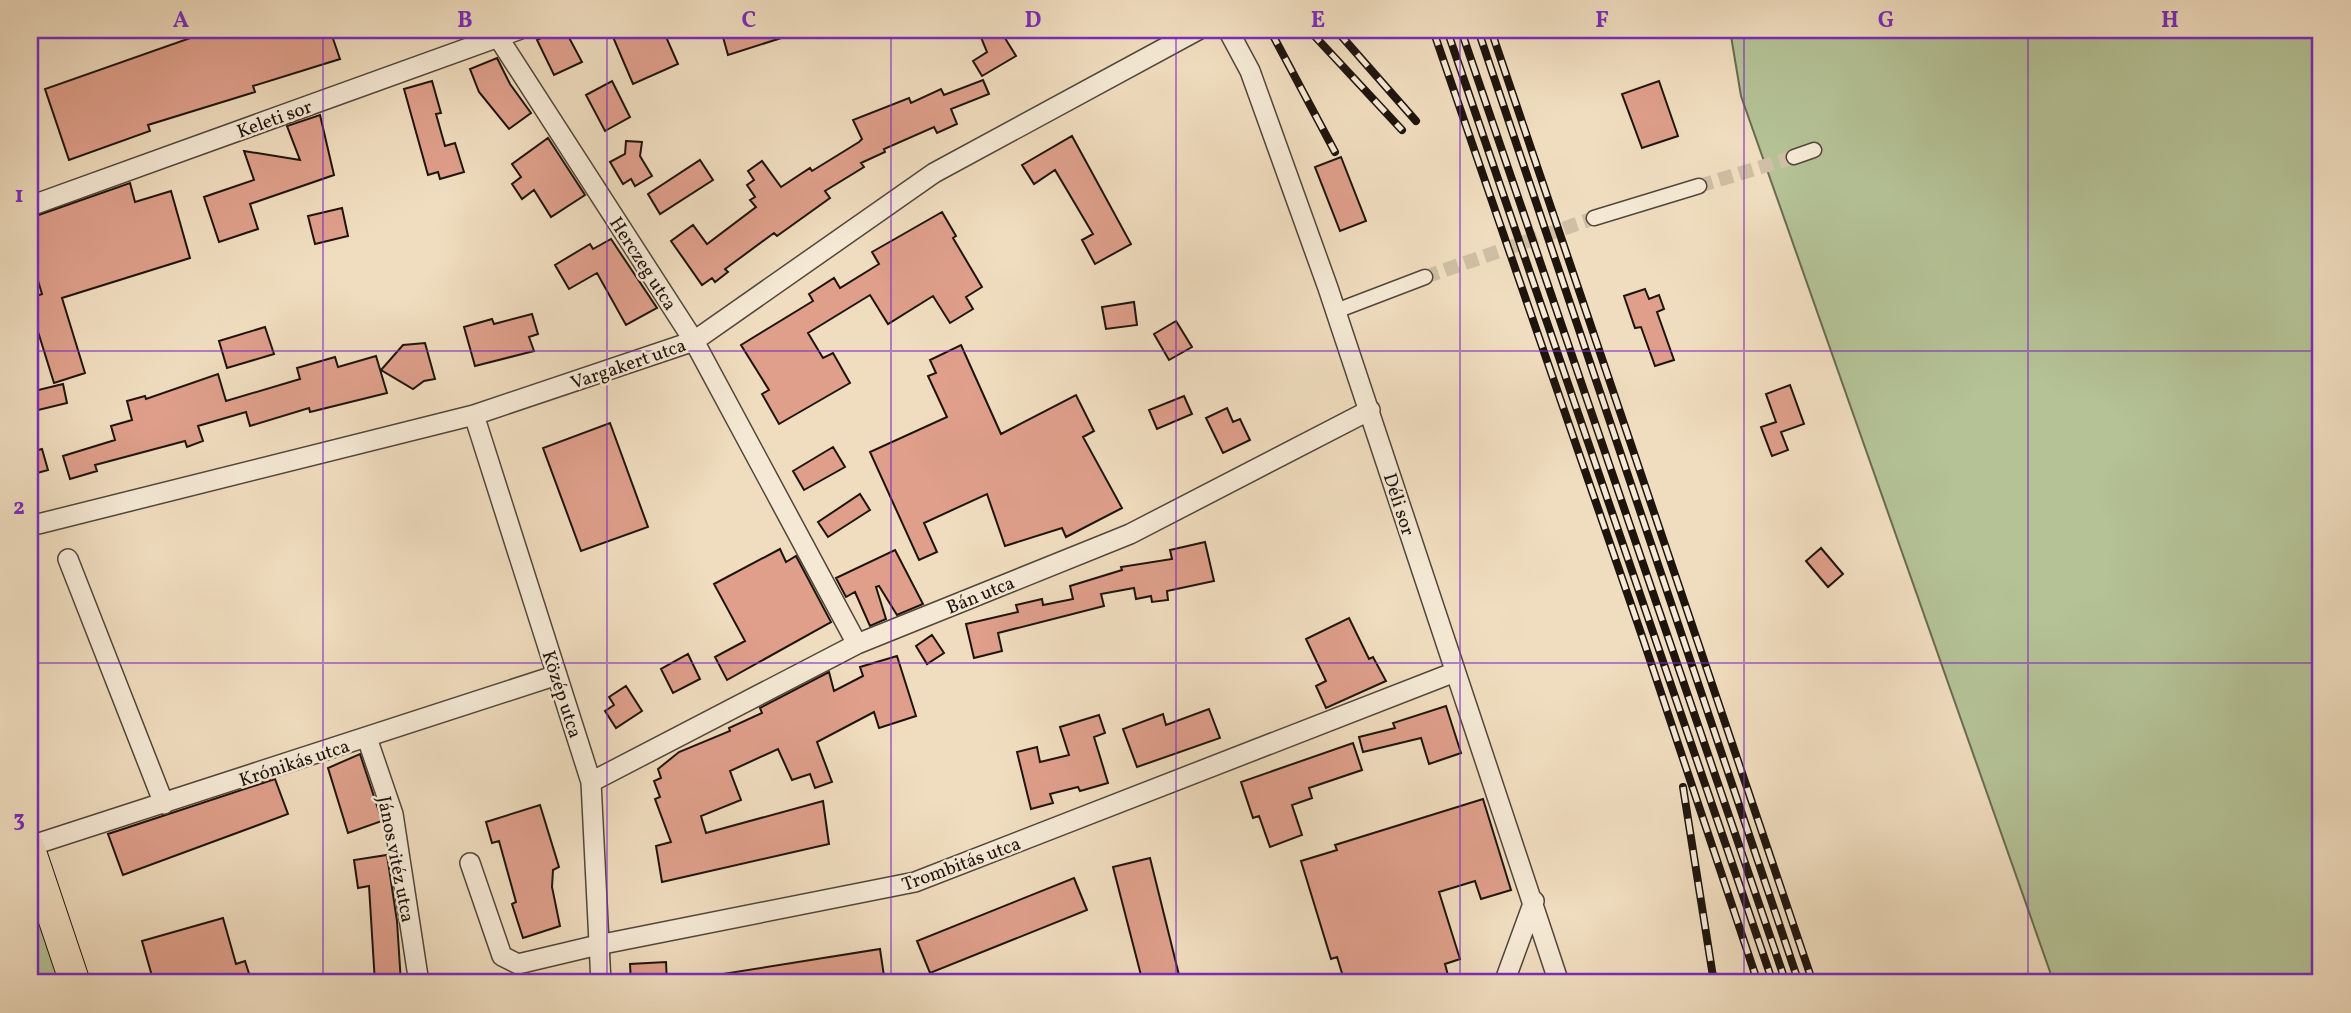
<svg xmlns="http://www.w3.org/2000/svg" width="2351" height="1013" viewBox="0 0 2351 1013" font-family="Vollkorn,serif">
<rect width="100%" height="100%" fill="#f0ddbf"/>
<filter id="stains"><feTurbulence type="fractalNoise" baseFrequency=".00286" numOctaves="4"/><feColorMatrix values="0 0 0 0 .2 0 0 0 0 .09 0 0 0 0 .02 0 0 0 .5 -.17"/></filter>
<radialGradient id="worn" r=".72"><stop offset=".6" stop-color="#630" stop-opacity="0"/><stop offset="1" stop-color="#630" stop-opacity=".3"/></radialGradient>
<path fill="#b4c296" stroke="#696b52" stroke-width="2" d="M1730,30H2321V983H2054L1741,96Z
M30,886L64,983H30Z"/>
<path fill="#df9f8b" stroke="#1e140e" stroke-width="2" d="M213,30H233L235,37L254,30H330L340,59L253,86L255,92L148,125L150,131L69,160L45,89Z
M557,30H565L582,62L554,75L537,40Z
M610,30H663L678,64L633,84Z
M721,30H796L797,33L728,55Z
M978,30H1000L1016,56L982,76L973,61L987,52Z
M497,58L510,84L531,113L509,129L479,92L470,69Z
M983,80L989,94L951,109L957,124L937,133L934,127L884,149L885,152L861,163L864,167L825,191L830,198L777,236L774,233L725,269L728,272L715,282L712,278L702,285L671,241L693,225L707,244L756,207L750,200L755,197L747,185L754,180L748,171L762,161L781,187L810,168L812,171L859,142L862,139L853,120L909,98L911,103L941,89L944,95Z
M432,81L441,113L436,114L445,146L455,143L464,172L440,179L438,172L428,175L404,89Z
M612,81L630,117L605,131L586,95Z
M1659,81L1678,136L1642,148L1622,94Z
M320,115L334,175L250,204L258,229L219,242L204,197L254,180L244,151L300,160L287,126Z
M1072,136L1131,244L1095,264L1082,240L1093,234L1055,170L1034,184L1022,165Z
M548,138L585,195L551,217L534,190L522,199L512,184L521,177L512,164Z
M626,141L642,142L640,156L652,176L635,186L631,179L623,184L610,162L625,154Z
M1341,157L1366,221L1340,231L1315,167Z
M700,160L713,180L660,214L648,194Z
M130,183L135,202L171,191L190,258L62,298L85,373L54,383L30,306V298L42,294L30,254V218Z
M342,208L348,236L315,244L308,216Z
M942,212L956,236L953,238L982,287L966,297L973,309L950,323L933,296L888,324L870,295L808,333L823,358L833,353L850,383L779,424L762,394L769,390L741,345L813,301L809,294L834,278L840,288L879,264L872,252Z
M611,239L657,308L626,325L597,273L569,289L555,265L590,244L593,249Z
M1645,289L1649,299L1659,295L1664,309L1657,312L1674,360L1655,366L1641,327L1635,328L1624,296Z
M1134,302L1137,325L1106,329L1102,307Z
M532,314L538,334L529,337L534,351L475,366L464,327L492,319L494,324Z
M1176,321L1192,347L1169,360L1154,334Z
M265,327L274,354L227,368L219,341Z
M425,343L435,379L424,381L413,389L381,370L403,345Z
M961,345L1001,434L1076,395L1094,431L1083,437L1122,508L1066,537L1062,528L1005,546L987,494L924,523L937,552L919,560L870,452L947,417L928,376L936,373L930,360Z
M376,356L387,393L310,412L309,408L250,426L246,412L198,426L203,441L187,447L185,441L95,465L97,471L70,479L63,456L115,440L111,426L132,420L127,401L145,396L146,399L218,374L226,401L300,379L297,368L335,357L338,367Z
M63,384L67,403L30,412V392Z
M1790,385L1804,424L1781,432L1788,450L1772,456L1761,427L1776,422L1766,394Z
M1184,396L1192,414L1157,429L1149,410Z
M1227,408L1233,422L1240,419L1250,440L1223,453L1206,418Z
M610,423L648,527L581,551L543,448Z
M833,447L845,467L804,490L793,471Z
M42,449L48,470L30,475V452Z
M860,494L870,510L828,537L818,522Z
M1205,542L1214,581L1167,591L1168,600L1152,602L1151,596L1136,599L1134,588L1101,594L1104,606L998,633L1002,651L974,658L966,624L1018,612L1016,605L1042,599L1043,605L1073,599L1070,586L1122,570L1121,567L1172,559L1170,550Z
M1821,548L1843,574L1828,587L1806,561Z
M780,549L786,562L796,556L831,622L727,680L715,657L745,641L714,584Z
M895,550L923,604L897,615L879,586L876,587L886,619L870,626L855,592L846,597L836,578Z
M1349,618L1369,659L1373,657L1386,681L1326,708L1316,686L1326,681L1306,639Z
M932,635L944,653L927,664L916,646Z
M688,654L700,679L673,693L661,669Z
M897,656L916,716L879,728L874,712L817,742L832,782L815,788L810,774L792,780L778,749L730,771L741,800L701,816L706,833L823,801L829,844L662,882L656,846L671,842L655,799L660,797L654,781L661,778L658,769L679,752L730,731L729,728L762,713L760,708L829,672L834,691L863,676L860,667Z
M626,686L642,711L616,728L605,711L614,705L609,697Z
M1446,706L1461,753L1429,764L1421,738L1363,752L1359,737L1395,728L1393,723Z
M1209,709L1220,738L1137,767L1123,729L1163,714L1166,725Z
M1099,715L1105,733L1094,737L1108,783L1080,791L1078,787L1050,794L1053,803L1031,809L1017,752L1037,747L1040,762L1069,755L1060,727Z
M1353,743L1362,770L1309,788L1312,798L1292,805L1302,835L1270,847L1259,816L1253,818L1241,782Z
M360,754L382,821L348,833L328,768Z
M275,779L288,814L123,875L108,834Z
M1483,799L1511,890L1481,899L1475,881L1439,892L1460,959L1445,964L1450,983H1345L1337,957L1331,959L1301,861L1337,850L1335,845Z
M540,805L559,867L553,870L552,887L560,926L523,938L512,904L516,902L499,841L492,843L486,822Z
M387,855L397,921L401,983H375L369,886L358,888L354,860Z
M1150,858L1181,983H1143L1113,867Z
M1074,878L1087,910L930,973L917,941Z
M223,918L236,964L245,961L252,983H154L142,941Z
M880,949L885,983H716V975Z
M666,962L667,983H631L630,964Z"/>
<g fill="none" stroke-linecap="round" stroke-linejoin="round">
<path stroke="#d0bfa4" stroke-width="14" stroke-dasharray="14 7" stroke-linecap="butt" d="M1699,186L1794,157
M1425,277L1594,218"/>
<defs>
<path id="pedestrian" d="M1794,157L1814,150
M1594,218L1699,186
M1336,311L1425,277"/>
<path id="minor" d="M1228,30L1250,71L1328,288L1559,983
M498,37L694,341L857,644
M30,206L518,30
M474,415L591,782L601,983
M30,526L474,415L694,341L934,173L1198,30
M68,559L164,804
M367,738L393,814L419,983
M591,782L857,644L1130,534L1370,410
M30,846L557,675
M470,863L502,956L518,964L598,945L915,882L1455,672
M1504,983L1534,901"/>
<path id="primary" d="M30,849L75,983"/>
</defs>
<use href="#pedestrian" stroke="#52463a" stroke-width="17"/>
<use href="#minor" stroke="#52463a" stroke-width="22"/>
<use href="#primary" stroke="#1e140e" stroke-width="32"/>
<use href="#pedestrian" stroke="#f5e9d5" stroke-width="14"/>
<use href="#minor" stroke="#f5e9d5" stroke-width="19"/>
<use href="#primary" stroke="#f0ddbf" stroke-width="30"/>
<defs>
<path id="rail" d="M1270,30L1335,152
M1309,30L1402,130
M1336,30L1416,121
M1433,30L1644,642L1758,983
M1447,30L1773,983
M1461,30L1786,983
M1478,30L1799,983
M1491,30L1813,983
M1683,787L1714,983"/>
</defs>
<use href="#rail" stroke="#1e140e" stroke-width="8"/>
<use href="#rail" stroke="#f5e9d5" stroke-width="5" stroke-dasharray="16" stroke-linecap="butt"/>
</g>
<path fill="none" stroke="#7b2cbf" stroke-width="2" stroke-opacity="0.55" d="M323,30V983M607,30V983M891,30V983M1176,30V983M1460,30V983M1744,30V983M2028,30V983M30,351H2321M30,663H2321"/>
<g text-anchor="middle" stroke-width="5" stroke-linejoin="round" paint-order="stroke">
<g font-size="19" fill="#1e140e" stroke="#f5e9d5">
<text transform="translate(274 118) rotate(-20)" y="7">Keleti sor</text>
<text transform="translate(644 263) rotate(57)" y="7">Herczeg utca</text>
<text transform="translate(628 363) rotate(-19)" y="7">Vargakert utca</text>
<text transform="translate(1400 504) rotate(72)" y="7">Déli sor</text>
<text transform="translate(980 594) rotate(-22)" y="7">Bán utca</text>
<text transform="translate(563 694) rotate(72)" y="7">Közép utca</text>
<text transform="translate(294 762) rotate(-18)" y="7">Krónikás utca</text>
<text transform="translate(397 859) rotate(79)" y="7">János vitéz utca</text>
<text transform="translate(961 863) rotate(-20)" y="7">Trombitás utca</text>
</g>
</g>
<rect width="2351" height="1013" fill="none" stroke="#f0ddbf" stroke-width="77"/>
<rect x="38" y="38" width="2274" height="936" fill="none" stroke="#7b2cbf" stroke-width="2.5"/>
<g font-size="23" text-anchor="middle" font-weight="bold" fill="#7b2cbf">
<text x="181" y="27">A</text>
<text x="465" y="27">B</text>
<text x="749" y="27">C</text>
<text x="1033" y="27">D</text>
<text x="1318" y="27">E</text>
<text x="1602" y="27">F</text>
<text x="1886" y="27">G</text>
<text x="2170" y="27">H</text>
<text x="19" y="202">1</text>
<text x="19" y="514">2</text>
<text x="19" y="826">3</text>
</g>
<rect width="100%" height="100%" filter="url(#stains)"/>
<rect width="100%" height="100%" fill="url(#worn)"/>
</svg>
